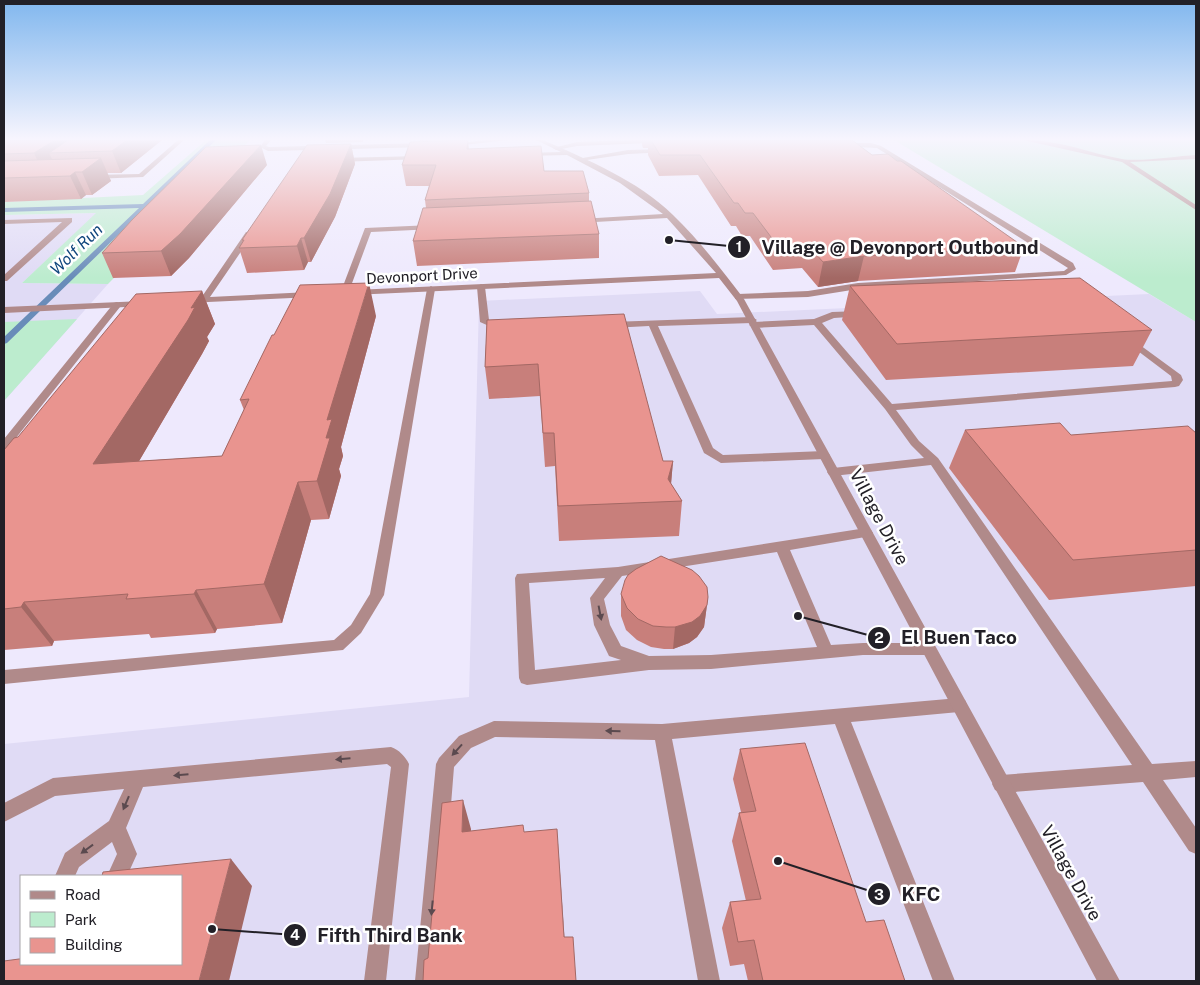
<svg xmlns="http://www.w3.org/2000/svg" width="1200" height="985" viewBox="0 0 1200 985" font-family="'Public Sans',sans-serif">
<rect width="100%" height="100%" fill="#eee9fd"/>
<path fill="#e0dbf5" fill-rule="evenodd" d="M97,213L22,283L108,284L4,401V215Z
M700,291L717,314L1149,294L1196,322V981H4V744L469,697L479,301ZM21,876H181V964H21Z"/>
<path fill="#bcecce" d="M206,140H250L108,284L22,283L96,213L4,215V202L143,195Z
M894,140H1196V322Z
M77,319L4,401V322Z"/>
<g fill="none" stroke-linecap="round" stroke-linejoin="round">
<path fill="#698cb9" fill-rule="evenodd" d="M210,140H216L7,343L4,344V337L139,208L4,212V208L143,204Z"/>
<path fill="#b08a8a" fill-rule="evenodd" d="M178,140H184L143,177L92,179L89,177L92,175L139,174Z
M265,140H271L266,146L269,147L426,143L429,145L426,147L268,151L260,147Z
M486,140H509L454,146L451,144Z
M636,140H676L673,142L577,146L556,150L553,148L577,142Z
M1023,140C1057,139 1089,153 1122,159C1141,162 1176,156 1196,155V159L1130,162L1196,205V210L1122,162Z
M842,143H871L881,146L1073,263L1076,269L1066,275L858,289L808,297L735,299V295L738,294L808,291L858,283L1064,271L1068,268L877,148L840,146Z
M665,149L667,152L628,154L580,161L577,159L628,150Z
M72,218V222L7,281H4V275L62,222L4,224V220Z
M481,284L485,287L489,320L504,326V330H498L480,322L477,287Z
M431,286L435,289L384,595L361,633L343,650L4,684V670L334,640L351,625L370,594L427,289Z
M117,302L121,305L120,307L8,448L4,449V439L114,303Z
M860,311L864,314L863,316L834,318L822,323L892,404L1172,381L1171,376L1126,342L1124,340L1129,337L1181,375L1183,380L1179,386L1175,387L896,410L919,441L938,458L1152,764L1196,761V777L1163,780L1196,828V854L1189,851L1143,782L1001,793L995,790L992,784L995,778L1001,775L1132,765L931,465L833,476L829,475L827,472L829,469L833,468L924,458L911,445L885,409L814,325L754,328L749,325L752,323L658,326L713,448L723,455L824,451L830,455L824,459L721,463L704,453L649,326L611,328L606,325L611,322L752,317L757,320L754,322L814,319L832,312Z
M866,528L871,530L873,533L871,536L790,550L831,645L863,643H928L934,645L936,649L934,653L928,655H863L711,669L649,670L527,685L521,683L519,678L515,578L517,574L618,567ZM777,552L817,647L711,655L649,656L621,646L610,625L604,599L622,576ZM605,578L590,598L594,625L609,656L621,660L535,670L529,583Z
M959,698L965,700L967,705L965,710L959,712L851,722L955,981H933L835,724L672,739L720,981H698L655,740L495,737L471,748L454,767L437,981H415L436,764L439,758L459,736L494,721L662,724Z
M391,747C399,750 405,756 409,764L386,981H364L391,767L387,764L143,787L126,828L137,854L127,876H107L117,854L112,842L79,867L75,876H55L65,853L109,821L124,789L55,796L4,822V803L53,778Z"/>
<path fill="#b08a8a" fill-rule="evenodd" d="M536,140H543C588,160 637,180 673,215C699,240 722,270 744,299L1120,981H1097L737,301L719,278L352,295L351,293L355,290L716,273L667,218L577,223L576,221L580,219L663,214L620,183L567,155L523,156L525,153L561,152Z
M420,156L422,159L337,162L334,160L337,158Z
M432,225L436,227L435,229L371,232L348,294L341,296L340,294L365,228Z
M246,232L253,234L210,297L310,292L313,293V297L187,303V299L201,298Z
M143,301L147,304L146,306L4,313V307Z"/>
</g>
<path fill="#c87f7b" d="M4,140H162L121,173H107L111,181L92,195H86L81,199L4,202Z
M325,140H363V142L326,143Z
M420,140H449L420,141Z
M468,140L469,149L544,171L589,193V201L599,234V258L417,266L413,241L426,208L425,200L429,186H406L402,165Z
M642,140H852L872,155L897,161L1024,247L1015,272L858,281L818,287L802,268L773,270L750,236H742L736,226H731L698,175L659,176L648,155V148H643L642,145Z
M351,144L355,164L335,217L311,262H308L304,270L247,273L239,248L242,243V240Z
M267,165L189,258L171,276L113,278L102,253Z
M850,286L1152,330L1133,366L886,380L842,320Z
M202,291L215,324L207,337L209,341L202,354L139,461L222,456L244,410L240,400L376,316L341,447L343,456L339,469L341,476L329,519L311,520L282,623L217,629L215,633L151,638L149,634L54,641L52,646L4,650V450L18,437Z
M487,320L663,461H673L671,484L682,501L679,536L559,541L555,466L545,467L540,396L489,399L485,367Z
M965,430L1071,435L1196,433V586L1049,600L949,468Z
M621,594L708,597L704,627L697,637L689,643L673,649H664L651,647L637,640L626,630L621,616Z
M740,749L866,922L905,981H748L744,964L730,966L722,928L730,902L746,901L732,841L739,813L741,812L733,779Z"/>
<path fill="#a36864" d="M55,140H95L49,153L56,167L44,175L34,153Z
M127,140H162L121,173L112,151Z
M351,144L355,164L335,217L311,262L304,238Z
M261,145L267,165L189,258L171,276L161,251Z
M101,158L111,181L92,195L82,172Z
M75,172L86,195L81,199L70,176Z
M301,238L308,262L304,270L297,246Z
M864,256L858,281L818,287L823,262Z
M369,283L376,316L341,447L343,456L339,469L341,476L329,519L317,481L326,438L327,420Z
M202,291L215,324L207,337L209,341L202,354L115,502L93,464Z
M673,461L670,495L668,479Z
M298,482L311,520L282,623L264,584Z
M196,590L217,629L215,633L194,594Z
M24,602L54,641L52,646L21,607Z
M707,605L704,627L697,637L689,643L673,649L675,627Z
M463,800L471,829L470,860L462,832Z
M557,829L559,857L566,961L564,937Z
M231,859L252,886L229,981H199Z"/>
<path fill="#e9948f" stroke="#a36864" d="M4,140H55L34,153L4,154Z
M68,140H127L112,151L49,153Z
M468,140L467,149L541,146L544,171H583L589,193L425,200L436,165H402L410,142Z
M651,140H852L872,155L888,154L897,161H901L1024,247L864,256L823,262L807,244L777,245L753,213H745L738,203H734L700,155H660Z
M351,144L330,194L304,238H301L297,246L239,248L244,240H242L307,145Z
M261,145L180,234L161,251L102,253L132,220L206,147Z
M101,158L82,172H75L70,176L4,178V161Z
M591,201L599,234L413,241L423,208Z
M1080,278L1152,330L897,344L850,286Z
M369,283L327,420L332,419L326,438H330L317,481L298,482L264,584L196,590L194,594L126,599L128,594L24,602L21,607L4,609V450L14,438L18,437L136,294L202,291L191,308L195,307L188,320L93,464L222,456L249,399L240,400L272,335H274L300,285Z
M624,314L663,461H673L668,479L682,501L558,506L554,433H543L538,364L485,367L487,320Z
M1060,423L1071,435L1188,426L1196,433V550L1073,560L965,430Z
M661,556L692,570L699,576L707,587L708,597L707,605L700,616L692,622L675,627H666L653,626L638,619L627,608L621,594L625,580L628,575L636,569Z
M805,743L866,922L884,920L905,981H763L754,940L738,942L730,902L761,899L739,813L756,811L740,749Z
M463,800L462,832L523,825L524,832L557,829L564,937H573L576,981H423L424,960L428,958L442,803Z
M231,859L199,981H4V961L19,959H21V964H181V876H102L103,872Z"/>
<defs><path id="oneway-solid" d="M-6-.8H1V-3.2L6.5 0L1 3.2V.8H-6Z" transform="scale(1.25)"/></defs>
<g fill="#5b4a4f">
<use href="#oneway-solid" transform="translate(600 613) rotate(79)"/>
<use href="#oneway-solid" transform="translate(613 731) rotate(-179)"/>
<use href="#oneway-solid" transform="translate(457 750) rotate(132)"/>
<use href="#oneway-solid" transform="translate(343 759) rotate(175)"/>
<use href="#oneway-solid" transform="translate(181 775) rotate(175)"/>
<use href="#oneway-solid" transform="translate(126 803) rotate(113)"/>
<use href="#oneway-solid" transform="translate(87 849) rotate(144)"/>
<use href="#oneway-solid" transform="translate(432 908) rotate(95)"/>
</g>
<linearGradient id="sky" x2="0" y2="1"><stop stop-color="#81b7ee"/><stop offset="0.5" stop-color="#f7f5fe"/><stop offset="1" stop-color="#f7f5fe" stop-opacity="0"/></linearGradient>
<rect width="1200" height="278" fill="url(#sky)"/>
<g text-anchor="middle" stroke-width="5" stroke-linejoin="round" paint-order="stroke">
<g font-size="15" fill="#222027" stroke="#fff">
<text transform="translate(422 276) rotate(-3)" y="5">Devonport Drive</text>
</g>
<g font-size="16" font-style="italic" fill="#10467d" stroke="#fff">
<text transform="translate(76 249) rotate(-44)" y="6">Wolf Run</text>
</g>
<g font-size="18" fill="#222027" stroke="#fff">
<text transform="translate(879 517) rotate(62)" y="6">Village Drive</text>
<text transform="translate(1071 873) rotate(61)" y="6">Village Drive</text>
</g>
</g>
<path fill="none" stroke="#222027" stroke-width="2" d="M669 240L739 247M798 616L879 638M778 861L879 894M212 929L295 935"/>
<g fill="#222027" stroke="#fff" stroke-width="2">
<circle cx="669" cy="240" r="5"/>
<circle cx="798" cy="616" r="5"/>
<circle cx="778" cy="861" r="5"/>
<circle cx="212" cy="929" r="5"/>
<circle cx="739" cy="247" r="12"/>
<circle cx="879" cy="638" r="12"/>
<circle cx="879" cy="894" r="12"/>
<circle cx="295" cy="935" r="12"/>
</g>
<g font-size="15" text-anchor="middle" font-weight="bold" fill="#fff">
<text x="739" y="252">1</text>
<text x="879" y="643">2</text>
<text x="879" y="900">3</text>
<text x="295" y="940">4</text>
</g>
<g font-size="19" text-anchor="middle" font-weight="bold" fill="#222027" stroke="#fff" stroke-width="5" stroke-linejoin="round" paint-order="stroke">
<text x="900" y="254">Village @ Devonport Outbound</text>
<text x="959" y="644">El Buen Taco</text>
<text x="921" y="901">KFC</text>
<text x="390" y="942">Fifth Third Bank</text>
</g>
<rect width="1200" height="985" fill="none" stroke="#222027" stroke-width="10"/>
<rect x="20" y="875" width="162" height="90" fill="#ffffff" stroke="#a7a6a9"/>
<rect x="30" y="891" width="25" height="8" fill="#b08a8a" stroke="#a7a6a9"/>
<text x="65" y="900" font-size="15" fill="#222027">Road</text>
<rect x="30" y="912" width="25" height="15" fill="#bcecce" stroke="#a7a6a9"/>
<text x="65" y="925" font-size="15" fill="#222027">Park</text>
<rect x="30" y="938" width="25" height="15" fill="#e9948f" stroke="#a7a6a9"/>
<text x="65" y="950" font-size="15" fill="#222027">Building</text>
</svg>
